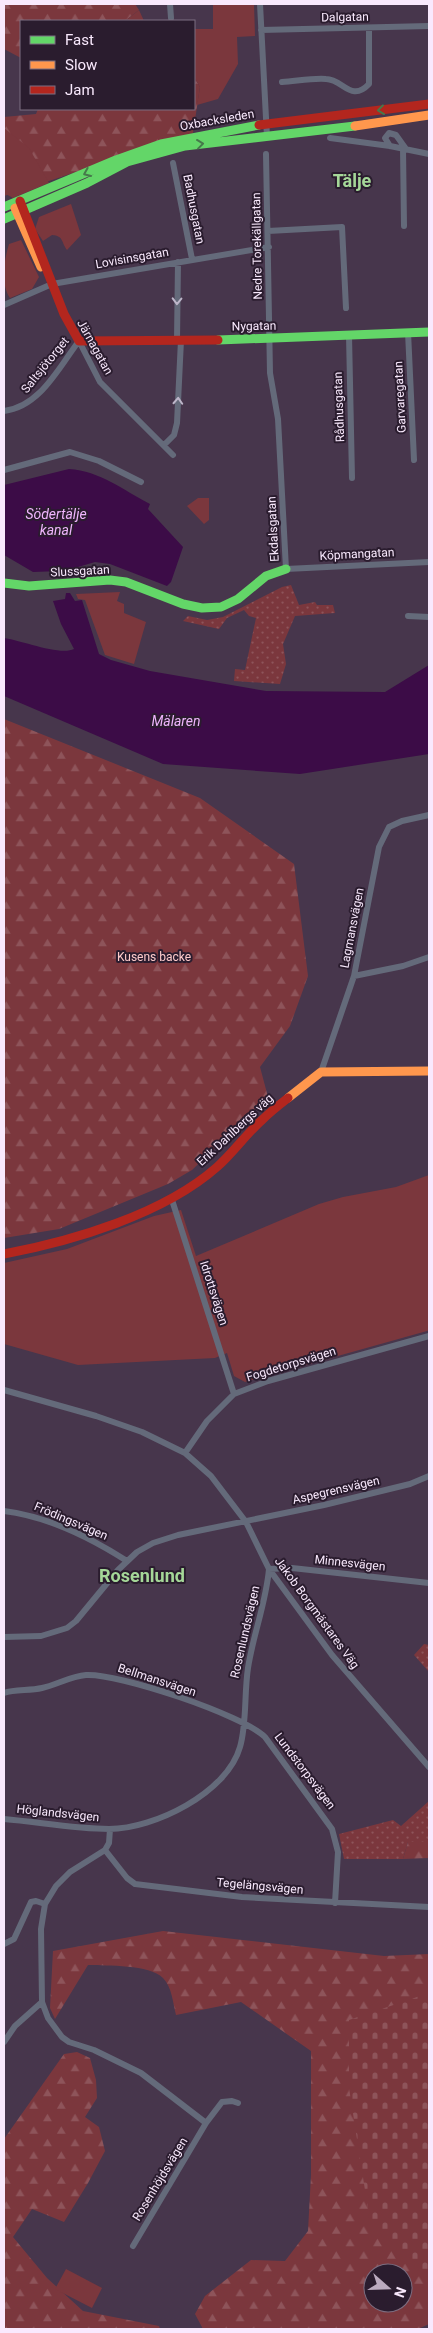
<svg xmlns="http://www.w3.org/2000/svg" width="433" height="2333" viewBox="0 0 433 2333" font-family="Roboto,sans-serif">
<defs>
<pattern id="grass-dots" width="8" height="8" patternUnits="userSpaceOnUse" patternTransform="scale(1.25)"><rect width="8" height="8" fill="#7b373d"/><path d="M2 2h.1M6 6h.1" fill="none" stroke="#8e545a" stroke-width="1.8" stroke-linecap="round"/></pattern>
<pattern id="forest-firs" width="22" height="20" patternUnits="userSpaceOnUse" patternTransform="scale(1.25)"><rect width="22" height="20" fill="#7b373d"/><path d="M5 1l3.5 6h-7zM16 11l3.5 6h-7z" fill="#8e545a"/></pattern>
<pattern id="cemetery-stones" width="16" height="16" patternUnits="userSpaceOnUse" patternTransform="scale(1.25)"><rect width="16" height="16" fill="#7b373d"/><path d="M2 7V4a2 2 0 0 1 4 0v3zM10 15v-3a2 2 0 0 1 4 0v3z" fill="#8e545a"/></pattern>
</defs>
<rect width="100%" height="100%" fill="#47364c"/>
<path fill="url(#grass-dots)" d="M291,585L299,605L315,602L317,605H333L335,613L295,616L283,644L286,664L280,684L234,681L235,669L245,670L256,618L249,616L244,610L227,618L219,629L183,621L188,616L207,620L223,617L282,587Z
M424,1644L429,1645V1672L414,1655Z
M429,1801V1842H408L403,1859H344L339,1834L393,1820L401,1826Z"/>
<path fill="url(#forest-firs)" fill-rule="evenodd" d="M4,4H135L139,10L125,21H21V58L4,49Z
M194,77L200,87L193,133L4,196V117L36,114L38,109H194Z
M4,719L200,798L294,864L308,976L290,1026L260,1067L268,1097L192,1170L168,1184L59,1229L4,1238Z
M408,1842H429V1858L403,1859Z
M163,1931L384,1956L429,1954V2324L418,2329H203L195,2314L205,2296L251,2260L285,2261L308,2231L311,2175V2051L241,2002L176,2015C173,2003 172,1987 163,1978C149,1964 108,1966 88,1965L55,2019L50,2008L53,1951ZM373,2273H403V2303H373Z
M77,2052L90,2058L96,2080L97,2098L85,2117L99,2127L105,2151L88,2183L64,2222L32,2209L13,2237L47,2278L83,2311L159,2326L160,2329H4V2139L64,2054Z"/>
<path fill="url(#cemetery-stones)" d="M429,1993V2276L370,2222L349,2088V2020Z"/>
<path fill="#7b373d" d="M213,4H254L255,36L237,37L238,64L218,99L197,105L200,87L194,77V29H213Z
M139,10L144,21H125Z
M4,128L29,148L49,183L13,198L4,193Z
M71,204L81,235L67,250C61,242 64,236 52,235L43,241L35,229L39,217Z
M21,240L39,277L32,289L10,298C0,283 4,261 9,244Z
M198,498H209V520L204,524L187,506Z
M120,592L117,601L124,604V613L146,622L134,664L105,655L85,600L78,599L76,594Z
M429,1175V1330L427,1331L245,1382L234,1376L227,1353L215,1358L78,1365L4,1344V1263L67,1249L154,1216L181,1210L196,1256L319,1204L343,1197L396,1187Z
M66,2269L102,2288L92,2308L55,2289Z"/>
<path fill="#3c0c47" d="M69,469C100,471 123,490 150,504L148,509L183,547L171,582L167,586L110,564L95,562L68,570L66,575H63L61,571L33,572L4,555V485Z
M66,593H70L75,601L82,600L99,654L111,660L150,671L266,691L385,692L429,665V754L300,774L163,764L4,696V638C20,640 60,656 74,649L61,624L53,601L65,599Z"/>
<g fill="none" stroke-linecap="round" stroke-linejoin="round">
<path stroke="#646a7a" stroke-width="6" d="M170,4L171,18
M260,4L267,137
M261,30L429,26
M282,82C297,81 312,78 326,79C343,79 351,103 369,84V28
M330,138L390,146L429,154
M390,146L385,138L389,133L396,135L406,149
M403,148L404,226
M266,154L270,373L278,419L286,569L429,562
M173,163L192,259
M268,231L342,227L346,308
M4,305L52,284L269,247
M408,332L414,460
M349,335L352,478
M177,340L178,262
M4,411C40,407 59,367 79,341L100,382L173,455
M164,445L174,435L177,423L181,340
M4,470L70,452L99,461L141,482
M408,616L429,617
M354,976L403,966L429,957
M321,1072L354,976L379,847L389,827L402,821L429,815
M172,1200L234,1394
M4,1390L96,1416L142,1432L185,1453L211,1476L246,1522L269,1569L332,1655L429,1767
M185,1453L207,1421L234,1394L268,1381L429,1336
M4,1511C46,1516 91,1538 127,1561
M269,1569L292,1568L429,1583
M4,1637L41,1636L67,1628L76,1621L118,1570L137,1552L153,1543L178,1535L324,1505L410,1484L429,1476
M4,1693C15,1689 29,1691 42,1688C56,1685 71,1676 86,1675C118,1673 243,1715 265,1737L332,1829L338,1852L335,1903
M4,1819C39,1822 74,1829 109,1829C154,1829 227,1793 240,1747C247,1723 244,1694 248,1668C253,1635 266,1603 269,1569
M110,1829L109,1843L105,1850L70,1872L56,1886L45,1904L41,1929L42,2002L48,2018L62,2037L69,2042L94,2050L141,2073L206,2123
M105,1850L127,1878L135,1884L242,1897L429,1907
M4,1944L14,1939L31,1902L36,1901L45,1904
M4,2042L15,2026L42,2002
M133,2246L206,2123L222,2102L232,2101L238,2103"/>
<path stroke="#63d668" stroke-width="9" d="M4,207L116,160L161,144L259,125
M4,219L87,183L127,162L185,146L355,126
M218,340L429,332
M4,583L29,586L110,580L126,582L183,604L202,608L221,607L238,599L266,576L286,569"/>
<path stroke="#ff974d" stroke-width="9" d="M355,126L429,115
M15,208L41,267
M288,1098L321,1072L429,1071"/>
<path stroke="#b3261e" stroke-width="9" d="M259,125L429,104
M20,201L64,314L79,341L218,340
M4,1254C73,1241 164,1214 217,1167C233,1153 246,1134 262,1120C270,1112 279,1105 288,1098"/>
</g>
<defs><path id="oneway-chevron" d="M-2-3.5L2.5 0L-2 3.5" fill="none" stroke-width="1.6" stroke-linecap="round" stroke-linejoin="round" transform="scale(1.25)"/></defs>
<g stroke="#46794b">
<use href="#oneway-chevron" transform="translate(381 110) rotate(173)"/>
<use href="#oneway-chevron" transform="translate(200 144) rotate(-7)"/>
<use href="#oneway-chevron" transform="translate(87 173) rotate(157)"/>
</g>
<g stroke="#bdb6c9">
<use href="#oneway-chevron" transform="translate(177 301) rotate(91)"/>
<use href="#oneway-chevron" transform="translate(178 401) rotate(-87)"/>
</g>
<g text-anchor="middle" stroke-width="4" stroke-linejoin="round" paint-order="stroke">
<g font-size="12" fill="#f9e9fd" stroke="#2a1c2e">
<text transform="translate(345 17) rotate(-1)" y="4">Dalgatan</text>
<text transform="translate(217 120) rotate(-10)" y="4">Oxbacksleden</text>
<text transform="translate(194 209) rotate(79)" y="4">Badhusgatan</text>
<text transform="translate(257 246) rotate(-91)" y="4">Nedre Torekällgatan</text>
<text transform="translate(132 258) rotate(-10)" y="4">Lovisinsgatan</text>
<text transform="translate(254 326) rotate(-1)" y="4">Nygatan</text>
<text transform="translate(95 347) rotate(61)" y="4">Järnagatan</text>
<text transform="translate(45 365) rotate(-51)" y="4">Saltsjötorget</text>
<text transform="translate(400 397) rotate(-93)" y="4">Garvaregatan</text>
<text transform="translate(339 407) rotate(-92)" y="4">Rådhusgatan</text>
<text transform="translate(273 529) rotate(-93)" y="4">Ekdalsgatan</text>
<text transform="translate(357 554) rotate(-3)" y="4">Köpmangatan</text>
<text transform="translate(80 571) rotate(-3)" y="4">Slussgatan</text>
<text transform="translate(352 928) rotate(-79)" y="4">Lagmansvägen</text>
<text transform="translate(235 1130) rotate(-43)" y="4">Erik Dahlbergs väg</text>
<text transform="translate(214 1293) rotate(72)" y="4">Idrottsvägen</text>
<text transform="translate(291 1364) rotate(-17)" y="4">Fogdetorpsvägen</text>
<text transform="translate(336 1490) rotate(-13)" y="4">Aspegrensvägen</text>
<text transform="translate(71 1521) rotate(23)" y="4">Frödingsvägen</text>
<text transform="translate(350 1563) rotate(6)" y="4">Minnesvägen</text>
<text transform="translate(317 1613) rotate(54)" y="4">Jakob Borgmästares Väg</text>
<text transform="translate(245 1632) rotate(-77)" y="4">Rosenlundsvägen</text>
<text transform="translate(157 1680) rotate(18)" y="4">Bellmansvägen</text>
<text transform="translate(305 1771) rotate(53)" y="4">Lundstorpsvägen</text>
<text transform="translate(58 1813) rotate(6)" y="4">Höglandsvägen</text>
<text transform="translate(260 1886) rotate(5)" y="4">Tegelängsvägen</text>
<text transform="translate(160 2179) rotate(-59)" y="4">Rosenhöjdsvägen</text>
</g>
<g font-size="12" fill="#fecbcb" stroke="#2a1c2e">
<text x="154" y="961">Kusens backe</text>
</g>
<g font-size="14" font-style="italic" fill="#efb5fd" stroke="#2a1c2e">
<text x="56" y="519">Södertälje<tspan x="56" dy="16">kanal</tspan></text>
<text x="176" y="726">Mälaren</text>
</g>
<g font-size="18" font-weight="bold" fill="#a5d798" stroke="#2a1c2e">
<text x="352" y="187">Tälje</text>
<text x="142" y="1582">Rosenlund</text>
</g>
</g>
<rect width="433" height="2333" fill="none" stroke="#f9e9fd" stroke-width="10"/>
<rect x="20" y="20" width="175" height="90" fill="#2a1c2e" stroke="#7d6e81"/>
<rect x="30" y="36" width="25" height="8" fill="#63d668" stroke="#7d6e81"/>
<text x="65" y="45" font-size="15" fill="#f9e9fd">Fast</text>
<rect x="30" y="61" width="25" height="8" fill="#ff974d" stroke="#7d6e81"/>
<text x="65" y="70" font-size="15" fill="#f9e9fd">Slow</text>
<rect x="30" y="86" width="25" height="8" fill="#b3261e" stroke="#7d6e81"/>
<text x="65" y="95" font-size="15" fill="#f9e9fd">Jam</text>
<g transform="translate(388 2288) rotate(110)"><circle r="24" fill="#2a1c2e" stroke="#7d6e81"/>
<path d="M0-4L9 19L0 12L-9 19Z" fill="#bbaabf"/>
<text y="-8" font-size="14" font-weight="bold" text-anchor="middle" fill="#f9e9fd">N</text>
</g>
</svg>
